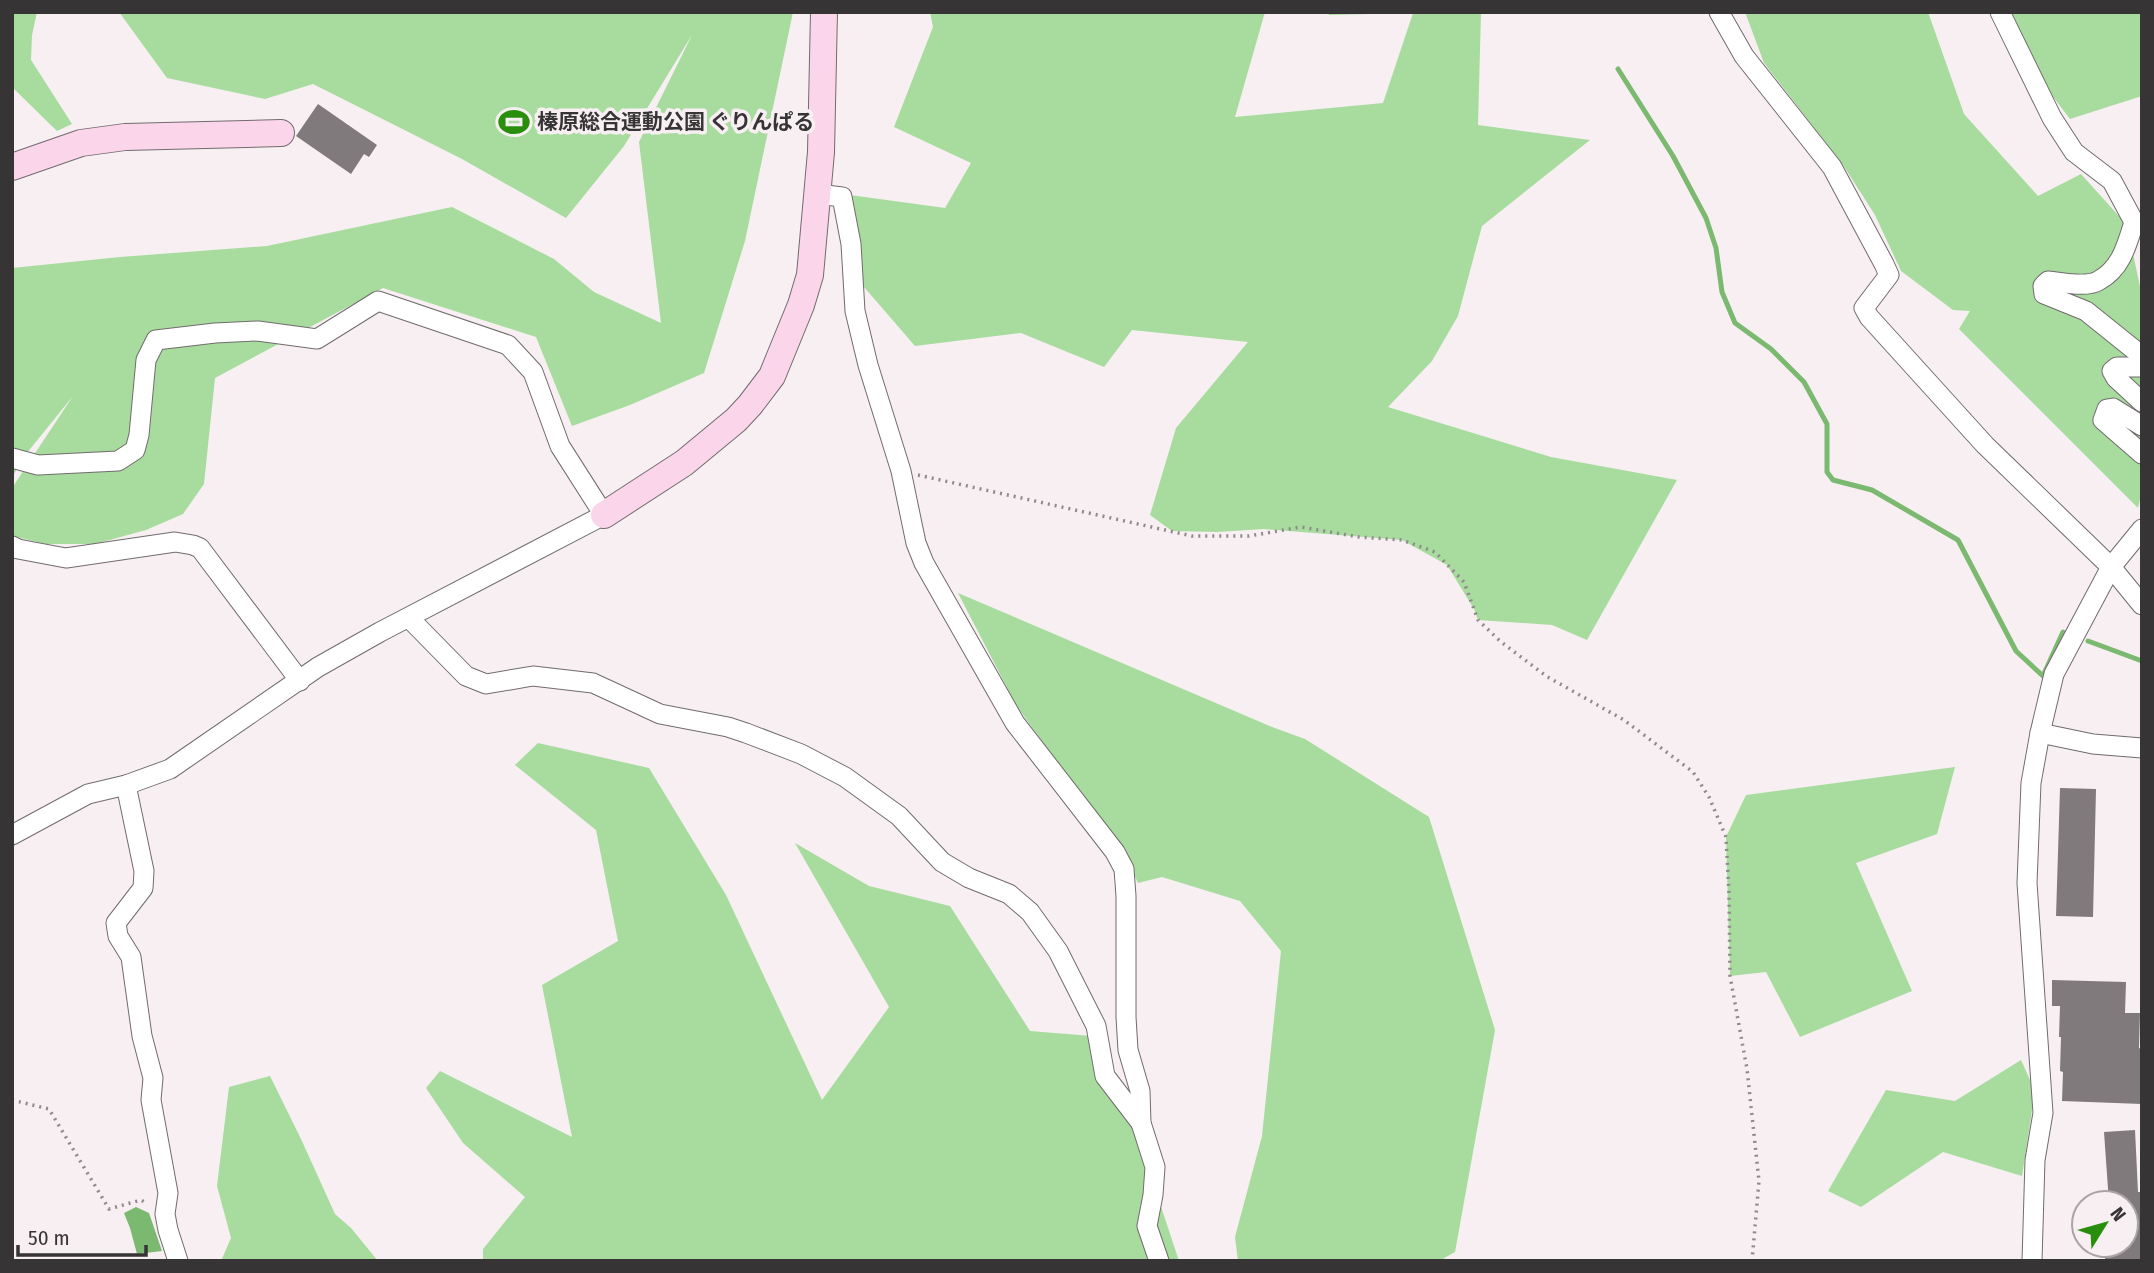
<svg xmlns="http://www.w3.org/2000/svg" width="2154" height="1273" font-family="'Fira Sans Condensed','Noto Sans JP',sans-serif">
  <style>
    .green { fill: #a7dc9e }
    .water { fill: #7bb970 }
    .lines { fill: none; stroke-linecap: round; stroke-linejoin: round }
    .stream { stroke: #7bb970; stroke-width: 5 }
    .building { fill: #817a7d }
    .street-casing { stroke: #726b6e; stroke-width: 21 }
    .secondary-casing { stroke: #726b6e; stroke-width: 28 }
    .path { stroke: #8f898c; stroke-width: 3.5; stroke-dasharray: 2 5; stroke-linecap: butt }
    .street { stroke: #fff; stroke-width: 19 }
    .secondary { stroke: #fbd6ea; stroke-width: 26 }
    .labels { text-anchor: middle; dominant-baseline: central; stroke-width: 7; stroke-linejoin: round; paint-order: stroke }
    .poi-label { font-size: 21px; font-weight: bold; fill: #373436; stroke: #f7eff2; text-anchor: start }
  </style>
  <rect width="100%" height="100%" fill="#f7eff2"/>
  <g class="green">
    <polygon points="12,12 37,12 32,35 31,60 72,124 57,131 12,87"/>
    <polygon points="119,12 793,12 745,241 704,373 630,405 572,426 536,337 383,288 215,378 204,484 183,514 146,530 95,544 46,544 12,536 12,488 73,396 22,459 12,478 12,268 120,257 267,246 452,207 554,259 594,292 661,323 639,142 692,35 624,146 566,218 462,159 313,84 265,99 167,78"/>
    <polygon points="930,12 1265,12 1235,117 1383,103 1413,13 1329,15 1328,12 1481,12 1478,125 1590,140 1482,226 1458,316 1432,361 1388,407 1551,457 1677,480 1587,640 1552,625 1478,620 1474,609 1447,565 1402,540 1264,529 1217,532 1172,531 1150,515 1176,428 1248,342 1132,330 1104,367 1021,333 915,346 864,287 850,195 945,208 971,163 894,127 933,27"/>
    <polygon points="1745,12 1928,12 1964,114 2038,196 2081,174 2127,225 2142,296 2142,492 2138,508 1959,329 1970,311 1953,310 1901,271 1875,215 1843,165 1764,63"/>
    <polygon points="2006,12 2142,12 2142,96 2070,119 2041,81"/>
    <polygon points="958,593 1272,727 1305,739 1429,817 1495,1030 1455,1252 1439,1261 1238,1261 1235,1237 1262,1136 1281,951 1240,901 1162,877 1138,883 1124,854 1016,705"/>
    <polygon points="538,743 649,768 726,895 822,1100 889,1007 795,843 869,886 950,906 1030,1031 1092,1036 1135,1128 1179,1261 483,1261 483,1249 525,1197 463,1143 426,1088 440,1071 572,1137 542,985 618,941 596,830 515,765"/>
    <polygon points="1955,767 1937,834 1856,863 1912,991 1800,1037 1766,972 1730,976 1726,837 1746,795"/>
    <polygon points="2021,1060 2035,1091 2022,1176 1943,1152 1861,1207 1828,1191 1886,1090 1955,1101"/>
    <polygon points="270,1076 301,1139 335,1214 351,1228 378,1261 221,1261 231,1238 217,1186 229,1087"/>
  </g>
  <polygon class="water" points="136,1207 149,1213 162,1251 137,1254 130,1228 124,1213"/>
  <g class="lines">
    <g class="stream">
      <polyline points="1618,69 1673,156 1706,218 1716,248 1722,292 1735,323 1771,349 1804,382 1827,424 1827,472 1833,480 1872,490 1958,540 2016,651 2043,676 2063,632"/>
      <polyline points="2088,641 2142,661"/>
    </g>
  </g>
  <g class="building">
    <polygon points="318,104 377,145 369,157 364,154 351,174 296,136"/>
    <polygon points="2060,788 2096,789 2093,917 2056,916"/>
    <polygon points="2052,980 2126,982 2125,1013 2140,1013 2139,1048 2141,1049 2142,1104 2062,1101 2063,1072 2060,1071 2061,1037 2059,1037 2060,1006 2052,1006"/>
    <polygon points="2135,1130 2138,1192 2142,1192 2142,1261 2105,1261 2105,1245 2126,1245 2126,1203 2109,1203 2104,1132"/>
  </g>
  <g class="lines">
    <g class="street-casing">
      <g id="street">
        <polyline points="1719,12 1744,56 1832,167 1884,264 1889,275 1864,308 1869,317 1985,445 2111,567 2142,605"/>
        <path d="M2000,12L2052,118L2074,152L2112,181L2134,222C2127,245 2121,269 2098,281C2085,288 2062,282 2048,281L2043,286L2044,294L2086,311L2142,356"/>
        <polyline points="818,194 842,197 851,244 855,311 868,365 901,471 916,543 924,563 1015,723 1115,852 1124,869 1126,896 1126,1017 1128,1050 1140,1091 1141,1123 1155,1167 1153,1195 1147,1226 1159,1261"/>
        <polyline points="2142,367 2117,367 2112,371 2116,378 2142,402"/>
        <polyline points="2142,426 2113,408 2107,409 2103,420 2142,454"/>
        <polyline points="12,458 38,465 118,461 135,450 139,435 146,360 156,340 215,333 258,331 317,339 378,301 508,345 533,372 560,446 604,515 380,632 318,667 170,769 126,785 88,794 12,835"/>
        <polyline points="12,546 18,549 66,558 175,542 193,545 200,548 300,681"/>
        <polyline points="409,618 466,676 486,684 533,676 593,683 660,714 728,727 746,733 801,754 845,777 899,816 942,862 969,878 1009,894 1030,912 1058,951 1096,1026 1105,1076 1141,1123"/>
        <polyline points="2040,733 2093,744 2142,748"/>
        <polyline points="126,785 144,871 143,888 116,923 118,936 131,957 142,1036 153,1078 151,1100 168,1193 165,1214 168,1230 178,1261"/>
        <polyline points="2032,1261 2035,1160 2043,1113 2027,883 2031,783 2040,733 2054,674 2111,567 2142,529"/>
      </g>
    </g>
    <g class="secondary-casing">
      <g id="secondary">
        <polyline points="12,167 81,143 125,137 281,133"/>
        <polyline points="604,515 684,463 736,420 750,405 772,376 801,305 810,275 821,152 824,12"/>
      </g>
    </g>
    <g class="path">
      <polyline points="918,475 1192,536 1249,536 1301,527 1359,537 1402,540 1435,552 1464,582 1478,620 1500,641 1546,676 1624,720 1693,772 1709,797 1726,837 1729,893 1730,976 1747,1069 1759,1181 1752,1261"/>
      <polyline points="12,1100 49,1109 109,1209 141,1200 148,1204"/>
    </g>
    <use href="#street" class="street"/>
    <use href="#secondary" class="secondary"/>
  </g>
  <defs>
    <g id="stadium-bare" transform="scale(2.415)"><path d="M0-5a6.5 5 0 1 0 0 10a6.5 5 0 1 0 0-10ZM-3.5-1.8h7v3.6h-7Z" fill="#288e0c" stroke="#f7eff2" stroke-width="2.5" paint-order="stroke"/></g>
  </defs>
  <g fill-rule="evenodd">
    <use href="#stadium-bare" x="514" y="122"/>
  </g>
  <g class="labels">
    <g class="poi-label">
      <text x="537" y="122">榛原総合運動公園 ぐりんぱる</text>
    </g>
  </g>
  <rect width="2154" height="1273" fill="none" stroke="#373436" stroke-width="28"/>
  <g transform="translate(2105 1224) rotate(53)"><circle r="33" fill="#f7eff2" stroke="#aaa4a7" stroke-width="2"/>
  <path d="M0-5L12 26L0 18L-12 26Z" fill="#288e0c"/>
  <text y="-10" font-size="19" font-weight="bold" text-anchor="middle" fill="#373436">N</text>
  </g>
  <path d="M18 1245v10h128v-10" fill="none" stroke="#373436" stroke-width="3.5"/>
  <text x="28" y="1245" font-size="21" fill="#373436" stroke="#f7eff2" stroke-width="5" paint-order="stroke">50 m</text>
</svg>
